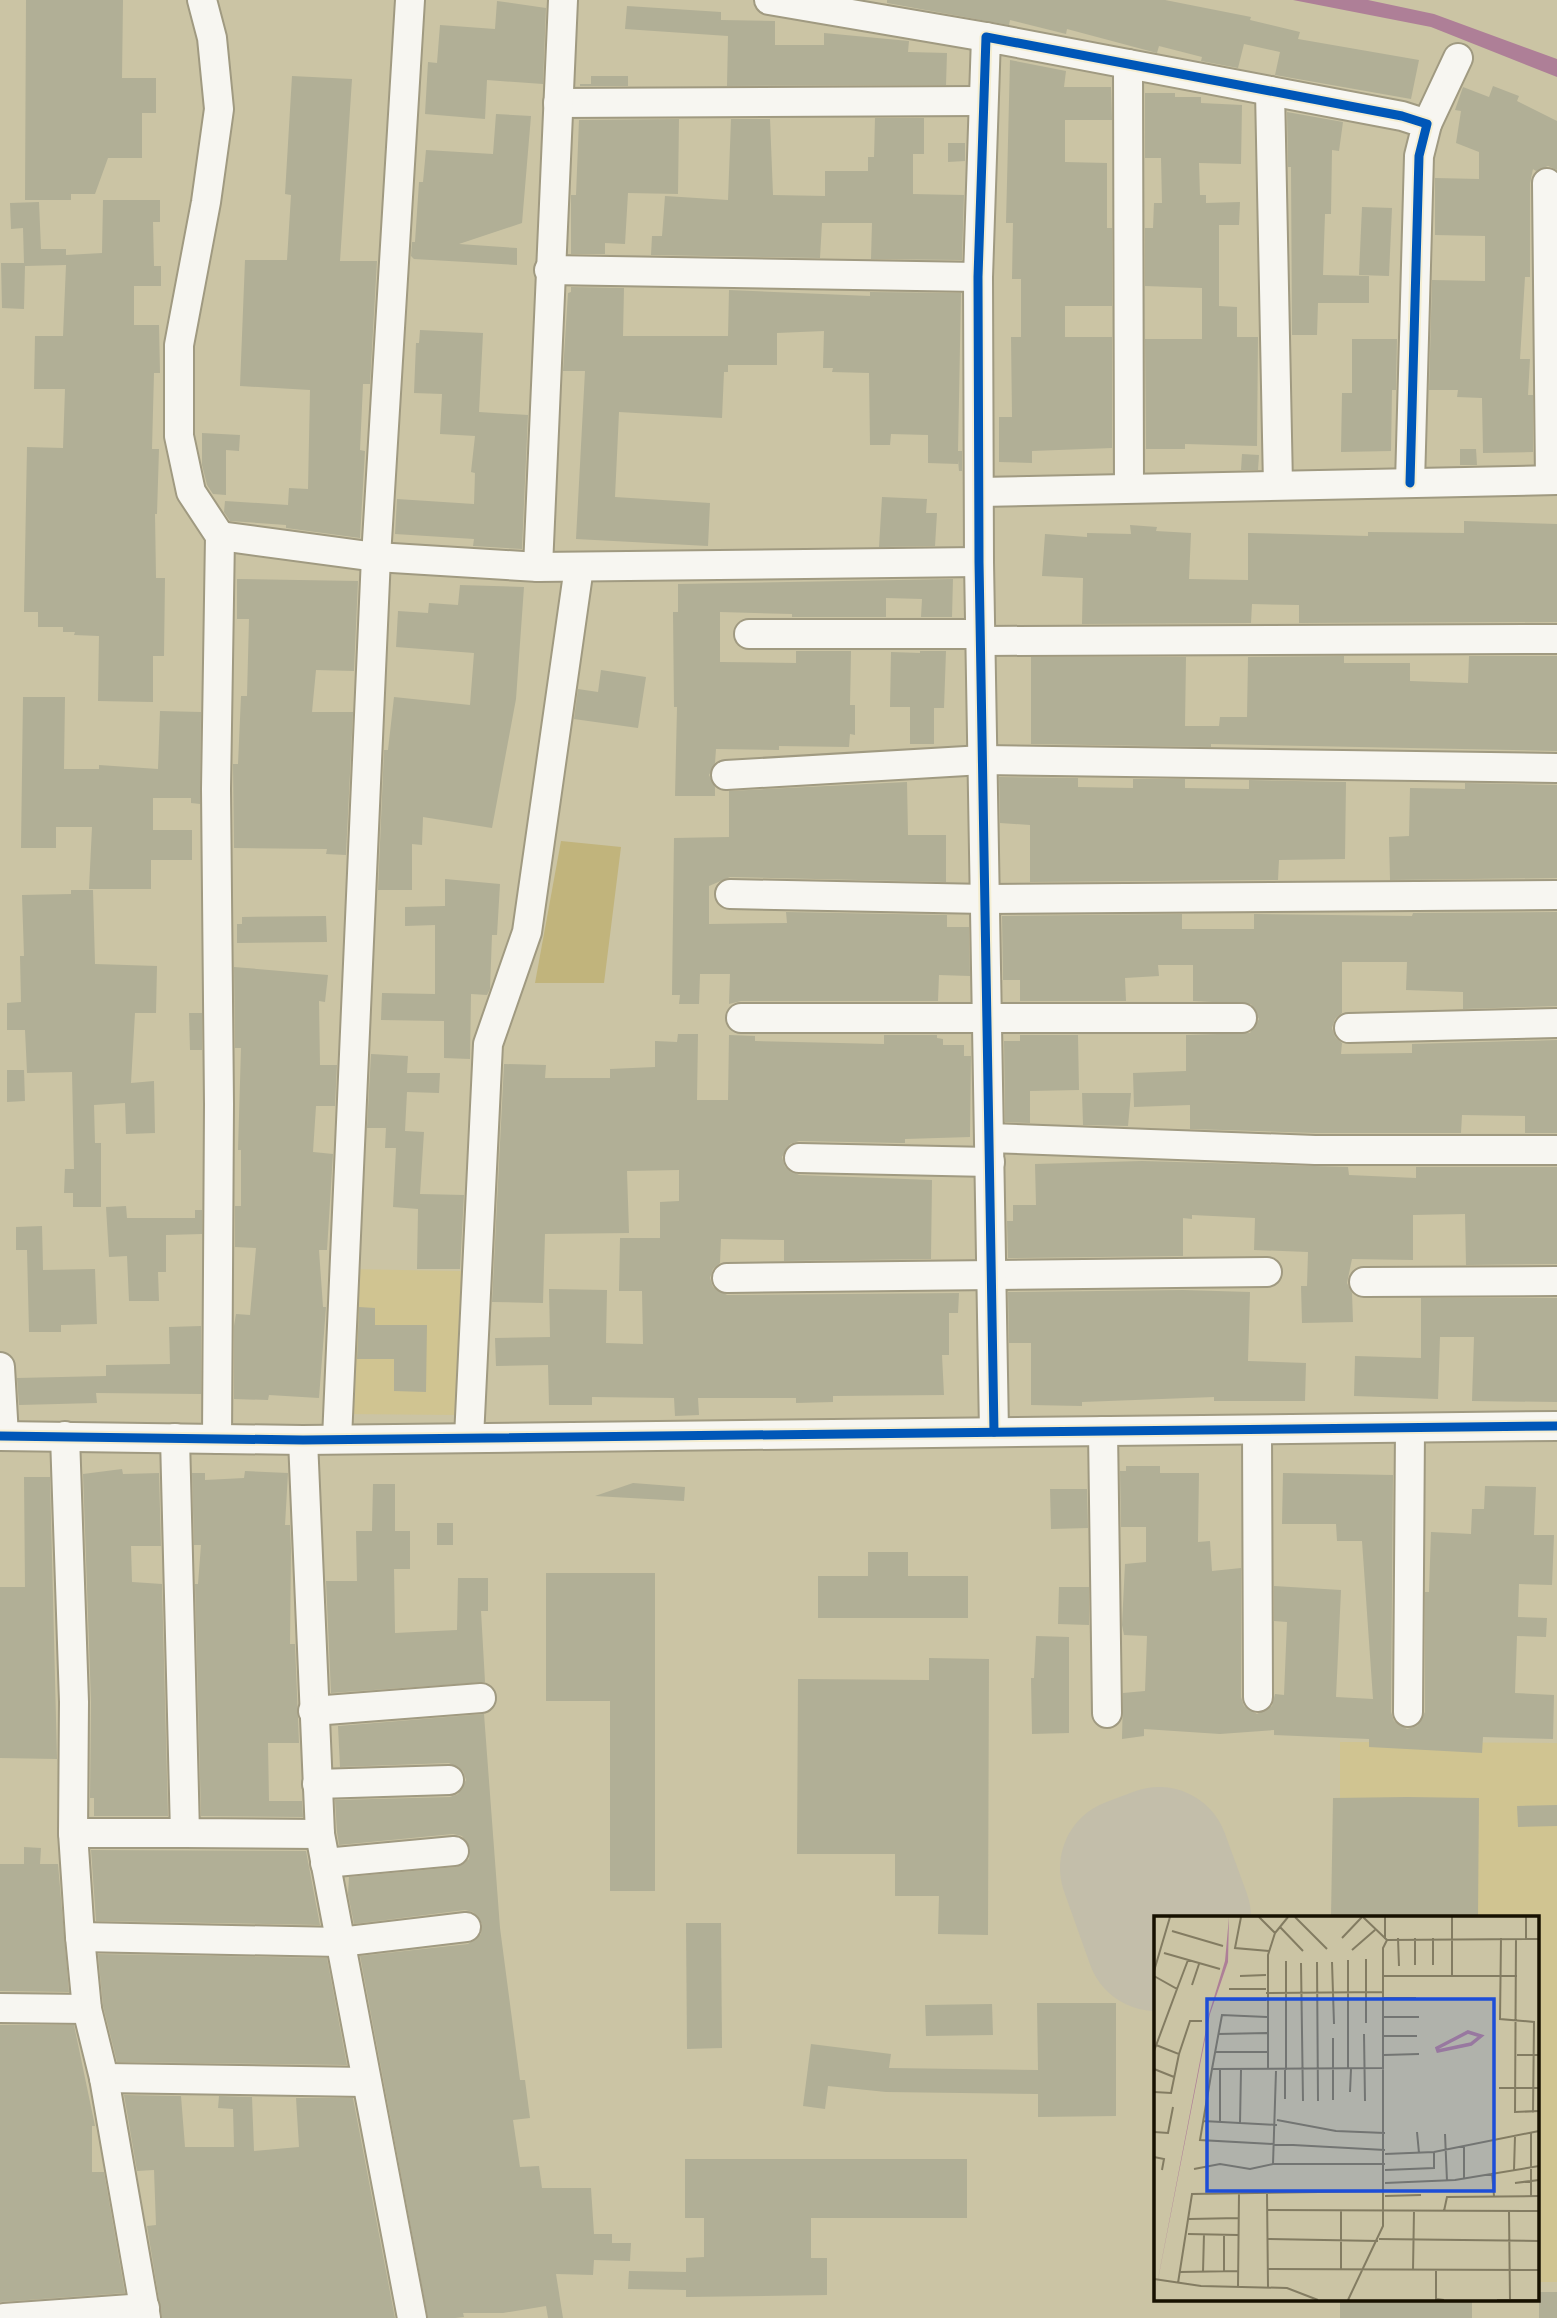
<svg xmlns="http://www.w3.org/2000/svg" width="1557" height="2318" font-family="Rubik,sans-serif">
  <style>
    .built { fill: #d0c491 }
    .green { fill: #c1b47c }
    .water { fill: #ae7f97 }
    .lines { fill: none; stroke-linecap: round; stroke-linejoin: round }
    .runway { stroke: #c3beaa; stroke-width: 140 }
    .building { fill: #b1af96 }
    .minor-casing { stroke: #a09a81; stroke-width: 32 }
    .minor { stroke: #f7f6f1; stroke-width: 28 }
    .cycleway-casing { stroke: #f5eed1; stroke-width: 13 }
    .cycleway { stroke: #0057b8; stroke-width: 9 }
    .inset-river { fill: none; stroke: #ae7f97; stroke-width: 3.5 }
    .inset-road { fill: none; stroke: #837c62; stroke-width: 2 }
    .view { fill: #1d4ed8; fill-opacity: 0.15; stroke: #1d4ed8; stroke-width: 3.5 }
    .inset-edge { fill: none; stroke: #171100; stroke-width: 3.5 }
  </style>
  <rect width="100%" height="100%" fill="#cbc4a4"/>
  <g class="built">
    <polygon points="342,1269 462,1271 460,1415 341,1414"/>
    <polygon points="1340,1742 1557,1743 1557,2282 1538,2282 1538,1917 1340,1917"/>
  </g>
  <polygon class="green" points="561,841 621,847 604,983 535,983"/>
  <polygon class="water" points="1293,0 1368,0 1434,14 1557,59 1557,77 1431,27"/>
  <g class="lines">
    <polyline class="runway" points="1156,1941 1130,1868 1159,1857 1181,1917"/>
  </g>
  <g class="building">
    <polygon points="26,0 123,0 122,78 156,78 156,113 142,113 142,158 108,158 95,194 71,194 71,200 25,200"/>
    <polygon points="887,0 1165,0 1251,17 1250,20 1300,32 1298,39 1419,60 1411,99 1275,75 1280,52 1244,44 1238,68 1201,61 1202,57 1159,46 1157,53 1067,29 1066,34 1010,20 1009,25 887,3"/>
    <polygon points="497,1 546,8 543,84 487,80 485,119 425,114 428,62 437,63 440,25 495,29"/>
    <polygon points="627,6 721,12 721,20 775,21 775,45 824,45 824,33 909,41 908,52 947,53 946,85 727,86 728,36 625,29"/>
    <polygon points="1010,60 1066,71 1064,87 1111,87 1112,120 1065,120 1065,162 1107,163 1107,228 1112,228 1112,306 1065,306 1065,337 1112,337 1112,448 1032,451 1032,463 999,462 999,417 1012,417 1011,337 1021,337 1021,279 1012,279 1013,223 1006,223"/>
    <polygon points="292,76 352,79 340,261 377,261 370,384 363,384 360,450 365,451 360,538 286,528 286,525 230,521 224,512 225,501 288,505 289,488 308,489 310,390 240,386 245,260 287,260 291,195 285,194"/>
    <polygon points="591,76 628,76 628,86 580,86 580,84 591,84"/>
    <polygon points="1493,86 1519,96 1517,101 1557,121 1557,170 1548,166 1536,171 1533,169 1530,183 1530,277 1525,277 1520,359 1530,359 1528,395 1533,395 1533,452 1483,453 1482,398 1457,397 1458,390 1429,390 1432,280 1485,281 1485,236 1435,235 1435,178 1479,179 1479,152 1456,143 1461,111 1455,110 1463,87 1489,97"/>
    <polygon points="1145,93 1175,93 1175,97 1201,97 1201,103 1242,105 1241,164 1199,163 1200,195 1206,195 1206,203 1240,202 1239,225 1219,225 1219,306 1237,307 1237,337 1258,337 1257,446 1185,444 1185,449 1146,449 1145,339 1202,339 1202,288 1145,286 1145,228 1153,228 1154,203 1162,203 1161,158 1145,158"/>
    <polygon points="1287,112 1343,122 1339,151 1332,150 1331,214 1325,214 1323,275 1369,276 1369,303 1318,303 1317,335 1292,335 1291,167 1288,167"/>
    <polygon points="496,114 531,116 522,223 459,244 517,248 517,265 414,259 411,256 412,242 415,242 419,182 423,182 426,150 493,154"/>
    <polygon points="875,118 924,118 924,154 913,154 913,194 964,195 962,260 871,259 872,223 822,223 820,258 651,255 652,236 662,236 665,196 728,200 731,119 770,119 773,195 825,196 825,171 868,171 868,157 874,157"/>
    <polygon points="679,119 678,194 628,193 625,244 605,243 605,254 571,254 571,195 576,195 579,120"/>
    <polygon points="948,143 965,143 965,161 948,162"/>
    <polygon points="103,200 160,200 160,222 153,222 154,266 161,266 161,286 134,286 134,325 159,325 160,373 154,373 152,449 159,449 157,514 155,514 156,578 165,578 164,656 153,656 153,702 98,701 99,636 74,635 75,632 63,632 63,627 38,627 38,612 24,612 27,447 63,448 65,389 34,389 35,336 63,336 66,265 25,266 24,309 2,308 1,263 24,263 23,228 11,229 10,203 39,202 41,249 66,249 66,255 102,253"/>
    <polygon points="1362,207 1392,208 1389,276 1359,275"/>
    <polygon points="571,287 624,288 623,336 728,336 729,290 870,296 870,292 961,293 958,451 962,451 962,471 959,471 958,460 958,464 928,463 928,435 891,434 890,445 870,445 869,373 832,372 833,368 823,368 824,331 777,333 777,365 728,365 728,372 724,372 722,418 619,412 615,497 710,503 708,546 576,539 585,371 563,371 568,293 571,292"/>
    <polygon points="420,330 483,333 479,412 528,415 522,549 473,546 474,539 395,534 397,499 474,504 475,473 471,472 475,436 440,434 442,394 414,393 416,343 419,343"/>
    <polygon points="1352,339 1397,339 1396,390 1392,390 1391,451 1341,452 1342,393 1352,393"/>
    <polygon points="202,433 240,435 239,451 226,450 226,495 213,494 207,485 202,465"/>
    <polygon points="1460,449 1476,449 1477,465 1460,465"/>
    <polygon points="1242,454 1259,455 1258,470 1241,470"/>
    <polygon points="882,497 927,499 926,513 937,513 935,546 879,547"/>
    <polygon points="1464,521 1557,524 1557,622 1299,623 1299,605 1252,604 1251,623 1082,624 1083,578 1042,576 1045,534 1087,537 1087,533 1131,534 1130,525 1157,527 1156,531 1191,533 1189,579 1248,580 1248,533 1368,536 1368,532 1464,533"/>
    <polygon points="237,579 358,581 354,671 316,670 312,712 353,712 346,855 326,854 327,849 234,848 233,764 238,764 241,696 247,696 249,619 237,619"/>
    <polygon points="953,579 952,617 921,617 922,599 886,598 886,617 792,617 792,614 720,612 720,662 796,663 796,651 851,651 850,705 855,705 855,735 850,734 849,747 779,746 779,750 716,749 715,763 709,775 715,787 715,796 675,796 677,707 674,707 673,612 678,612 678,584"/>
    <polygon points="460,585 524,587 516,699 492,828 423,817 422,845 412,844 412,890 378,890 384,750 388,750 394,697 470,705 474,653 396,647 398,611 428,613 429,603 458,605"/>
    <polygon points="920,651 946,651 944,708 934,708 934,744 910,744 910,707 890,707 891,652 920,653"/>
    <polygon points="1344,656 1344,663 1410,663 1410,681 1468,683 1469,656 1557,656 1557,751 1211,744 1211,747 1031,744 1031,657 1186,657 1185,726 1219,726 1220,717 1247,717 1248,657"/>
    <polygon points="601,670 646,677 638,728 574,719 578,689 598,692"/>
    <polygon points="23,697 65,697 64,769 99,769 99,765 158,769 160,711 201,712 200,804 191,803 191,798 153,798 153,830 192,830 192,860 151,860 151,889 89,889 92,827 56,827 56,848 21,848"/>
    <polygon points="999,777 1078,778 1078,787 1133,788 1133,779 1185,779 1185,788 1249,789 1249,780 1346,782 1345,859 1279,860 1278,880 1030,882 1030,825 1000,823"/>
    <polygon points="907,782 908,835 946,835 946,882 730,877 709,886 709,924 787,923 786,912 947,915 947,927 969,927 970,976 939,975 938,1001 741,1001 729,1004 730,974 700,974 699,1004 679,1004 680,995 672,995 674,838 729,837 729,791"/>
    <polygon points="1465,783 1557,785 1557,878 1390,880 1389,837 1409,836 1410,788 1465,789"/>
    <polygon points="445,879 500,884 497,935 492,935 490,989 487,995 471,994 470,1059 444,1058 444,1021 381,1020 382,993 435,994 435,925 405,926 405,907 445,906"/>
    <polygon points="71,890 93,890 95,964 157,966 156,1013 135,1013 131,1083 154,1081 155,1133 126,1134 125,1103 94,1105 95,1143 101,1143 101,1207 73,1207 73,1193 64,1193 65,1169 74,1169 72,1072 27,1073 25,1030 7,1030 7,1003 21,1002 20,956 24,956 22,895 71,894"/>
    <polygon points="1557,912 1557,1006 1463,1009 1463,992 1406,990 1407,962 1342,962 1342,1013 1335,1019 1332,1028 1335,1037 1342,1043 1341,1054 1412,1053 1412,1044 1557,1040 1557,1133 1525,1133 1525,1116 1462,1115 1461,1133 1315,1133 1190,1129 1190,1105 1134,1107 1133,1073 1186,1071 1186,1035 1250,1033 1259,1019 1251,1004 1193,1001 1193,965 1158,965 1159,976 1125,978 1126,1001 1020,1001 1020,980 1003,980 1002,916 1182,914 1182,929 1254,929 1254,914 1412,916 1413,913"/>
    <polygon points="326,916 327,942 237,943 237,924 242,924 242,917"/>
    <polygon points="234,967 328,975 325,1002 319,1001 320,1065 337,1065 335,1106 316,1106 313,1152 333,1154 327,1250 319,1250 323,1307 326,1307 319,1398 269,1395 268,1400 234,1399 234,1326 236,1314 250,1315 256,1248 235,1247 235,1206 241,1206 241,1150 238,1150 241,1048 235,1048"/>
    <polygon points="189,1013 202,1013 202,1050 190,1050"/>
    <polygon points="678,1034 698,1034 697,1100 728,1100 729,1035 755,1036 755,1041 884,1044 884,1035 937,1035 937,1038 943,1039 943,1045 964,1045 964,1056 971,1056 970,1137 905,1139 905,1143 900,1143 799,1141 790,1144 782,1157 785,1167 799,1175 932,1180 931,1259 784,1261 784,1240 721,1239 720,1263 713,1269 710,1278 713,1287 727,1295 959,1293 958,1313 949,1313 949,1355 942,1355 944,1395 833,1396 833,1402 796,1403 796,1398 698,1398 699,1415 675,1416 674,1398 592,1397 592,1405 549,1405 548,1365 496,1366 495,1338 550,1337 549,1289 607,1290 606,1343 643,1344 642,1291 619,1291 620,1238 660,1238 660,1202 679,1201 679,1170 627,1171 629,1233 545,1234 543,1303 492,1302 504,1064 546,1065 545,1078 610,1078 610,1069 655,1067 655,1041 677,1042"/>
    <polygon points="1020,1035 1078,1035 1079,1090 1030,1091 1030,1123 1005,1122 1004,1041 1020,1041"/>
    <polygon points="371,1054 408,1056 407,1073 440,1073 439,1093 407,1092 405,1131 424,1132 420,1194 464,1195 460,1269 417,1269 418,1209 393,1207 396,1148 385,1148 386,1128 367,1128"/>
    <polygon points="7,1070 24,1070 25,1101 7,1102"/>
    <polygon points="1082,1093 1131,1093 1128,1126 1083,1125"/>
    <polygon points="1142,1161 1348,1167 1349,1175 1416,1178 1416,1167 1557,1167 1557,1264 1466,1265 1465,1214 1413,1215 1413,1260 1352,1259 1347,1283 1352,1293 1353,1322 1302,1323 1301,1286 1307,1286 1308,1252 1254,1250 1255,1218 1192,1215 1192,1219 1183,1218 1183,1256 1008,1258 1007,1221 1013,1221 1013,1205 1036,1205 1035,1164"/>
    <polygon points="126,1206 127,1218 195,1218 195,1210 202,1210 202,1234 166,1235 166,1272 158,1272 159,1301 129,1301 127,1256 109,1257 106,1207"/>
    <polygon points="42,1226 43,1270 95,1269 97,1324 61,1325 61,1332 29,1332 27,1250 16,1250 16,1227"/>
    <polygon points="1183,1290 1250,1292 1248,1361 1306,1363 1305,1401 1214,1401 1214,1397 1082,1402 1082,1406 1031,1405 1031,1343 1009,1343 1008,1292"/>
    <polygon points="1421,1298 1557,1298 1557,1402 1472,1401 1474,1337 1440,1337 1438,1399 1354,1396 1355,1356 1421,1358"/>
    <polygon points="359,1307 375,1308 375,1325 427,1325 426,1392 394,1391 394,1359 357,1359"/>
    <polygon points="201,1326 201,1394 96,1393 97,1403 19,1405 17,1378 106,1376 106,1365 170,1364 169,1327"/>
    <polygon points="1126,1466 1160,1466 1160,1473 1199,1473 1198,1542 1210,1541 1212,1571 1241,1568 1241,1697 1244,1706 1257,1714 1272,1706 1275,1694 1284,1695 1287,1622 1274,1621 1274,1586 1341,1590 1336,1697 1373,1699 1362,1541 1337,1541 1336,1524 1282,1524 1283,1473 1393,1475 1391,1712 1394,1721 1407,1729 1417,1726 1425,1712 1425,1592 1429,1592 1431,1532 1471,1534 1472,1509 1484,1509 1485,1486 1536,1487 1534,1535 1554,1535 1552,1585 1519,1584 1518,1617 1547,1618 1546,1637 1517,1636 1515,1693 1554,1695 1553,1739 1483,1737 1482,1753 1369,1747 1369,1739 1274,1735 1274,1730 1220,1734 1144,1729 1144,1736 1122,1739 1123,1693 1145,1691 1147,1636 1124,1635 1122,1625 1125,1564 1146,1562 1146,1527 1121,1527 1120,1471 1126,1471"/>
    <polygon points="122,1469 123,1474 159,1473 161,1546 131,1546 132,1582 162,1584 168,1816 94,1816 94,1798 90,1798 91,1702 83,1474"/>
    <polygon points="245,1471 288,1473 285,1525 290,1525 291,1549 290,1644 295,1644 299,1743 268,1743 269,1801 302,1801 303,1817 201,1816 195,1584 198,1584 201,1545 194,1545 192,1473 205,1473 205,1480 244,1478"/>
    <polygon points="24,1477 50,1477 57,1759 0,1758 0,1587 25,1587"/>
    <polygon points="633,1483 685,1487 684,1501 595,1496"/>
    <polygon points="373,1484 395,1484 395,1531 410,1531 410,1569 394,1569 395,1633 457,1630 458,1578 488,1578 488,1611 481,1611 485,1682 331,1693 326,1581 357,1581 356,1531 372,1531"/>
    <polygon points="1050,1489 1087,1489 1088,1528 1051,1529"/>
    <rect x="437" y="1523" width="16" height="22"/>
    <polygon points="868,1552 908,1552 908,1576 968,1576 968,1618 818,1618 818,1576 868,1576"/>
    <polygon points="546,1573 655,1573 655,1891 610,1891 610,1701 546,1701"/>
    <polygon points="1059,1587 1089,1587 1089,1625 1058,1624"/>
    <polygon points="1036,1636 1069,1637 1069,1733 1032,1734 1031,1678 1034,1678"/>
    <polygon points="929,1658 989,1659 988,1935 938,1934 939,1896 895,1896 895,1854 797,1854 798,1679 929,1680"/>
    <polygon points="484,1714 500,1928 520,2080 525,2080 530,2118 513,2120 520,2167 539,2166 542,2188 591,2188 594,2234 612,2234 612,2243 631,2243 630,2261 594,2260 593,2275 556,2274 563,2318 548,2318 546,2306 503,2313 463,2313 464,2317 455,2318 428,2318 360,1956 468,1944 481,1934 482,1924 473,1912 465,1910 354,1924 348,1894 349,1877 456,1867 469,1859 470,1849 462,1836 453,1834 339,1845 337,1832 335,1800 450,1797 458,1794 466,1780 463,1771 449,1763 340,1767 338,1726"/>
    <polygon points="1407,1797 1479,1798 1478,1917 1331,1917 1333,1798"/>
    <polygon points="1557,1805 1557,1826 1518,1827 1517,1806"/>
    <polygon points="24,1847 41,1848 40,1864 58,1864 69,1992 0,1991 0,1864 24,1864"/>
    <polygon points="91,1850 306,1851 320,1925 96,1921"/>
    <polygon points="686,1923 721,1923 722,2048 687,2049"/>
    <polygon points="98,1954 327,1958 347,2065 117,2062 103,2006"/>
    <polygon points="1037,2003 1116,2003 1116,2116 1038,2117 1038,2094 886,2092 828,2086 825,2109 803,2106 811,2044 891,2054 889,2068 1038,2070"/>
    <polygon points="992,2004 993,2035 926,2036 925,2005"/>
    <polygon points="0,2025 74,2025 95,2126 92,2126 92,2172 104,2172 125,2293 0,2302"/>
    <polygon points="124,2095 181,2096 185,2147 234,2147 233,2109 218,2108 219,2096 252,2097 254,2151 299,2147 296,2098 353,2098 395,2318 162,2318 147,2226 156,2225 154,2170 137,2171"/>
    <polygon points="685,2159 967,2159 967,2218 811,2218 811,2258 827,2258 827,2295 686,2297 686,2290 628,2289 629,2271 686,2272 686,2258 704,2257 704,2218 685,2218"/>
    <rect x="1539" y="2292" width="18" height="26"/>
    <rect x="1340" y="2299" width="132" height="19"/>
  </g>
  <g class="lines">
    <g class="minor-casing">
      <g id="minor">
        <polyline points="202,0 212,38 219,109 206,202 179,345 179,436 191,492 220,536 216,789 219,1104 217,1439"/>
        <polyline points="769,0 986,37"/>
        <polyline points="1128,64 1129,488"/>
        <polyline points="1270,91 1278,485"/>
        <polyline points="558,103 982,101"/>
        <polyline points="1427,124 1458,58"/>
        <polyline points="1547,183 1550,480"/>
        <polyline points="549,270 978,277"/>
        <polyline points="980,492 1557,480"/>
        <polyline points="220,536 376,557 538,567 979,562"/>
        <polyline points="538,567 563,0"/>
        <polyline points="749,634 982,634"/>
        <polyline points="982,641 1557,639"/>
        <polyline points="726,775 983,760 1557,768"/>
        <polyline points="730,894 986,899 1557,895"/>
        <polyline points="741,1018 1242,1018"/>
        <polyline points="1349,1028 1557,1023"/>
        <polyline points="989,1138 1315,1150 1557,1150"/>
        <polyline points="799,1158 990,1162"/>
        <polyline points="727,1278 1267,1272"/>
        <polyline points="1364,1282 1557,1281"/>
        <polyline points="0,1367 4,1436"/>
        <polyline points="1257,1430 1258,1697"/>
        <polyline points="1103,1431 1107,1713"/>
        <polyline points="994,1432 979,562 978,277 986,37 1402,116 1427,124 1419,156 1410,483"/>
        <polyline points="0,1436 303,1440 1557,1426"/>
        <polyline points="65,1436 74,1702 73,1833 80,1937 87,2009 104,2078 146,2318"/>
        <polyline points="175,1438 185,1833 320,1834"/>
        <polyline points="469,1438 488,1044 527,932 579,567"/>
        <polyline points="337,1439 376,557 410,0"/>
        <polyline points="303,1440 320,1834 412,2318"/>
        <polyline points="313,1711 481,1698"/>
        <polyline points="1408,1712 1410,1428"/>
        <polyline points="317,1784 449,1780"/>
        <polyline points="73,1833 185,1833"/>
        <polyline points="325,1863 454,1851"/>
        <polyline points="80,1937 340,1942 466,1927"/>
        <polyline points="0,2008 87,2009"/>
        <polyline points="104,2078 365,2082"/>
        <polyline points="4,2318 145,2308"/>
      </g>
    </g>
    <use href="#minor" class="minor"/>
    <g class="cycleway-casing">
      <g id="cycleway">
        <polyline points="994,1432 979,562 978,277 986,37 1402,116 1427,124 1419,156 1410,483"/>
        <polyline points="0,1436 303,1440 1557,1426"/>
      </g>
    </g>
    <use href="#cycleway" class="cycleway"/>
  </g>
  <g transform="translate(1154 1916)">
    <rect width="385" height="385" fill="#cbc4a4"/>
    <path d="M75,1L74,46L56,98L0,384L55,98L71,45Z" fill="#ae7f97"/>
    <path class="inset-river" d="M314,116L327,120L317,128L284,135L283,132Z"/>
    <path class="inset-road" d="M87,1L81,32L115,35M105,1L121,17M141,1L173,33M209,1L233,24M372,1V23M126,11L149,35M18,15L69,30M188,22L208,1M244,22L245,50M261,22V49M347,22L346,103L380,106L379,197M231,23V1M362,23L361,196L385,195M198,34L221,14M10,37L66,53M163,46L164,185M178,46L180,108M147,47L149,185M279,49V22M0,55L16,1M0,60L23,73L0,135M86,60L112,59M229,60H363M298,61V1M38,69L45,48M23,73L34,44M75,73H112M112,77L229,76M229,82H262M76,84H112M113,101L68,99L58,153L230,152M230,101H265M212,107V43M64,118L113,117M210,118L211,185M230,120H263M179,122V184M61,136H113M25,138L36,105H48M230,139L265,138M363,139H385M0,153L20,161M58,153L46,224L231,234M194,153V44M66,154V206M114,154V39L121,17L134,1M131,154V183M132,154V45M345,172H385M0,176L17,177L25,138L2,129M196,176L197,153M123,204L182,215L231,217M49,205L123,209M86,207L87,154M0,216L14,217L19,191M263,216L265,237M377,217V280M291,218L293,265M231,238L280,236L385,215M0,241L10,243L8,254M119,248L122,155M40,253L66,248L96,253L119,248H231M231,254L280,252V236M360,254L361,220M338,257L340,280M310,262V230M231,267L301,264L385,250M361,267L385,264M113,277L114,371M231,280L267,279M114,294L385,295M290,295L293,281L385,280M355,295L356,384M35,303L85,302M34,318L84,319M70,319V355M113,323L224,325M225,323L385,325M113,353L385,354M187,353V295M259,354L260,295M282,354V383L290,384M26,356L84,355M49,356L50,318M0,363L47,370L133,372L164,384M24,367L38,278L231,275M84,371L85,277M194,384L229,310V32L233,24L385,23M343,384H385"/>
    <path class="view" d="M53,83H340V275H53Z"/>
    <rect width="385" height="385" class="inset-edge"/>
  </g>
</svg>
